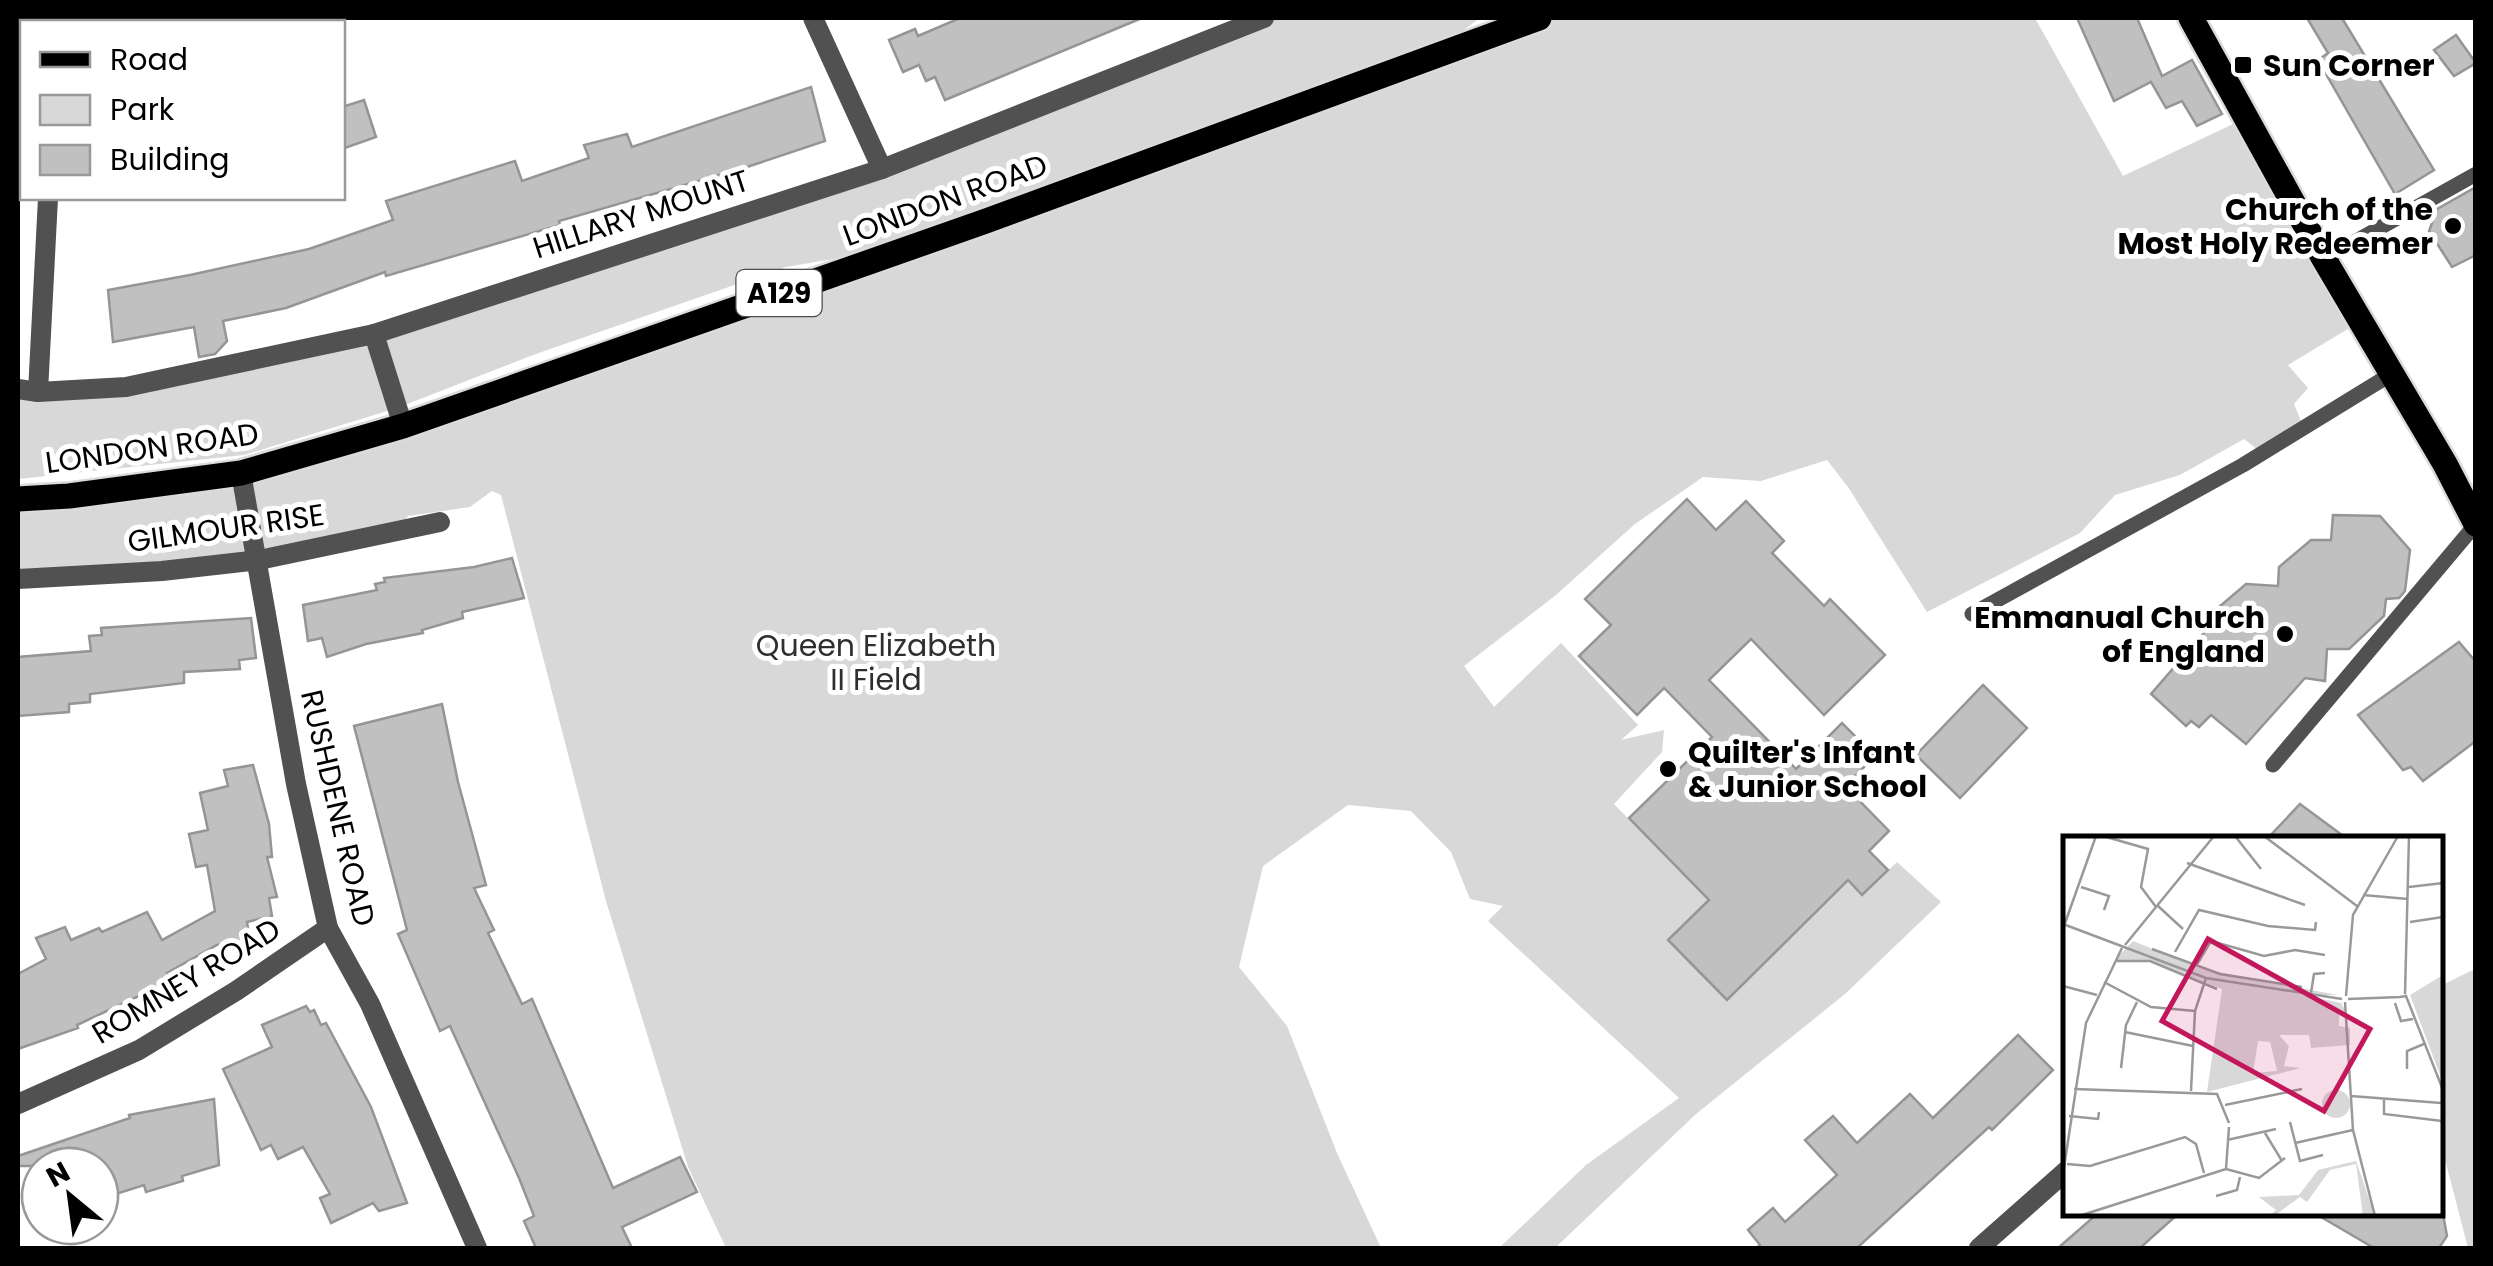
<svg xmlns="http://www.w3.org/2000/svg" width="2493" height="1266" font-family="Poppins,sans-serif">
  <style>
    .green { fill: #d8d8d8 }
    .building { fill: #c0c0c0; stroke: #959595; stroke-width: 2.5 }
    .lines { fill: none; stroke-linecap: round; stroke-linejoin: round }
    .primary-casing { stroke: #dbdbdb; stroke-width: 30 }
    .service { stroke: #515151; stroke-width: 15 }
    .minor { stroke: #515151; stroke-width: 20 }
    .primary { stroke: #000; stroke-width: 25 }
    .poi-dot { fill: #000; stroke: #fff; stroke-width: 4 }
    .labels { text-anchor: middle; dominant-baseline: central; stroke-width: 10; stroke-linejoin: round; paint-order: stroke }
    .shield { fill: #fff; stroke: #4c4c4c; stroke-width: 2.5 }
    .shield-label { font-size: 28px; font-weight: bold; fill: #000 }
    .poi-label { font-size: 30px; font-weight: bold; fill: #000; stroke: #fff; text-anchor: start }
    .street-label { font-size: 30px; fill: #000; stroke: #fff }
    .park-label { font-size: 30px; fill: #2f2f2f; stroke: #fff }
    .inset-road { fill: none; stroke: #999; stroke-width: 2.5 }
    .view { fill: #c2185b; fill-opacity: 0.15; stroke: #c2185b; stroke-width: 5 }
    .inset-edge { fill: none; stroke: #000; stroke-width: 5 }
  </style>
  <rect width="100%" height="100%" fill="#fff"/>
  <g class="green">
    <polygon points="1266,18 1480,18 1431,54 1544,18 2035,18 2123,176 2248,117 2361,321 2288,365 2308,388 2294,404 2304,428 2262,453 2244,439 2180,475 2115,495 2080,533 1927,612 1848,487 1827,460 1761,481 1703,477 1635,524 1556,595 1464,666 1494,707 1561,643 1638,725 1621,740 1664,730 1662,752 1614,804 1709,900 1669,940 1728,999 1848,880 1863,894 1897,862 1941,902 1845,994 1696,1114 1555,1248 1499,1248 1586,1165 1679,1098 1488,921 1503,906 1470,899 1451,852 1411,811 1348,805 1263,866 1239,967 1287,1026 1337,1153 1381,1248 726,1248 688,1167 606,901 501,495 492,491 470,507 408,516 397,531 259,560 18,579 18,499 241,473 910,246 786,267 533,355 397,408 244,455 18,479 18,389 126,387 374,333 882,169"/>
    <polygon points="2475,969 2476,1248 2468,1248 2441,1144 2440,986"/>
  </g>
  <g class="building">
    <polygon points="960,18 1142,18 945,100 935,77 926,81 919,65 903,72 889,40 915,29 918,36"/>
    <polygon points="2077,18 2137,18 2162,76 2192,60 2222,114 2197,126 2182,101 2166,108 2151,82 2114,101"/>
    <polygon points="2307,18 2342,18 2434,170 2395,194 2318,60 2328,53"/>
    <polygon points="2456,35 2476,63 2454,76 2434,50"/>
    <polygon points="811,87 825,141 744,168 559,221 560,225 386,276 385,272 286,308 223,321 227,341 215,354 199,357 194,327 113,342 108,290 190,275 309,249 393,220 386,201 515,161 522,181 589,158 584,145 627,134 632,147"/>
    <polygon points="364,100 376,137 342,149 342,107"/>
    <polygon points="2476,187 2476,255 2452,267 2429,231 2437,209"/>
    <polygon points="1687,499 1716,530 1746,501 1784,541 1772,553 1824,606 1830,599 1885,655 1824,715 1751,639 1709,680 1796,769 1842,723 1875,756 1845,786 1889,831 1869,851 1888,870 1862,895 1848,880 1727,1000 1668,940 1709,900 1629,818 1712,737 1664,688 1637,715 1579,656 1611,625 1585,599"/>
    <polygon points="2333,515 2380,516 2410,550 2405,591 2399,598 2386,599 2384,616 2349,649 2327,649 2325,681 2305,678 2246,744 2211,715 2199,727 2191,721 2186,726 2151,694 2222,612 2219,607 2246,584 2278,586 2279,567 2311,540 2331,540"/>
    <polygon points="512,558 524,598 462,612 463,618 422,630 423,633 366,644 327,657 322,638 308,641 303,605 377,590 375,584 385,582 384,578 474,567"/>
    <polygon points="251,618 256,658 239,660 240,669 184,672 184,683 90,694 90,702 69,704 69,712 18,716 18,657 91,651 89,636 102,635 101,628"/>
    <polygon points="2459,642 2476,662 2476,741 2423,781 2411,767 2403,770 2358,715"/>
    <polygon points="1983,685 2027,728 1960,798 1916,755"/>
    <polygon points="442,704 458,782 486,885 474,888 494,930 488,933 522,1004 532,999 613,1188 680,1157 697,1192 622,1227 632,1248 536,1248 524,1221 534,1216 519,1178 450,1026 440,1031 398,934 407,930 354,726"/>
    <polygon points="253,765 269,824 272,857 267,857 277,897 269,898 272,916 247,922 250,939 217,945 167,973 171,981 77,1025 78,1028 18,1049 18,974 46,959 36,938 65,927 71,940 99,928 102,932 147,912 162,940 215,911 207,865 196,867 189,834 208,830 200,793 228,786 224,770"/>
    <polygon points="2300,804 2346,838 2268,838"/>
    <polygon points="306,1006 310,1012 314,1010 321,1025 326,1023 371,1107 407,1203 379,1211 373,1203 331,1223 320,1198 330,1194 303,1147 278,1159 271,1145 261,1150 223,1069 272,1047 262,1025"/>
    <polygon points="2018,1035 2053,1070 1992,1130 1989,1127 1857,1248 1757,1248 1760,1245 1748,1230 1773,1208 1785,1222 1837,1175 1805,1140 1833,1116 1857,1143 1910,1094 1933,1118"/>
    <polygon points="214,1099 219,1165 182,1176 183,1181 146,1192 144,1185 100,1199 100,1166 18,1166 18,1156 130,1118 129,1115"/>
    <polygon points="2097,1214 2178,1214 2140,1248 2058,1248"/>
    <polygon points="2316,1214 2443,1214 2447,1236 2439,1248 2374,1248"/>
  </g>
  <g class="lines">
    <g class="primary-casing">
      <g id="primary">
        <polyline points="2191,18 2324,259 2445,464 2476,524"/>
        <polyline points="18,499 69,496 241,473 403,426 986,221 1539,18"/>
      </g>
    </g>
    <g class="service">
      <polyline points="2324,259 2476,174"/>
      <polyline points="1972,614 2243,465 2393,373"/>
      <polyline points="2273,765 2476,524"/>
    </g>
    <g class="minor">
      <polyline points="813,18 882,169"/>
      <polyline points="31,22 33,18"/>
      <polyline points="374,334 403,426"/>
      <polyline points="18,389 38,392 126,387 374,334 882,169 1264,18"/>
      <polyline points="38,392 48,198"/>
      <polyline points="241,473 296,784 328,928 370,1004 477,1248"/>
      <polyline points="18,579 162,571 259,560 440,522"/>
      <polyline points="18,1104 139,1050 236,991 328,928"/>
      <polyline points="1979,1248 2066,1171"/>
    </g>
    <use href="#primary" class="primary"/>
  </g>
  <g class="poi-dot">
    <rect x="2233" y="55" width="20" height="20" rx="5"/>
    <circle cx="2453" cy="226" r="10"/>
    <circle cx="2285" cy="634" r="10"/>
    <circle cx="1668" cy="769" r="10"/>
  </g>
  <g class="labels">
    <rect class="shield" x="736.5" y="270" width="85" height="46" rx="8"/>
    <g class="shield-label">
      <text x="779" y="293">A129</text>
    </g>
    <g class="poi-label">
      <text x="2263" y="65">Sun Corner</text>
      <text x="2433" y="209" text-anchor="end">Church of the<tspan x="2433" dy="34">Most Holy Redeemer</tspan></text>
      <text x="2265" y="617" text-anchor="end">Emmanual Church<tspan x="2265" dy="34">of England</tspan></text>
      <text x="1688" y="752">Quilter's Infant<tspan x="1688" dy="34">&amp; Junior School</tspan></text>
    </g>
    <g class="street-label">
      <text transform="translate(945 200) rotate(-20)">LONDON ROAD</text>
      <text transform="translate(641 214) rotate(-18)">HILLARY MOUNT</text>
      <text transform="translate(152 448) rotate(-8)">LONDON ROAD</text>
      <text transform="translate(226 528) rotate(-8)">GILMOUR RISE</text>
      <text transform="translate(338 808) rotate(77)">RUSHDENE ROAD</text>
      <text transform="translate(186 981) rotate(-31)">ROMNEY ROAD</text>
    </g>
    <g class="park-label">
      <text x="876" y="645">Queen Elizabeth<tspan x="876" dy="34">II Field</tspan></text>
    </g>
  </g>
  <g transform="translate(2063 836)">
    <rect width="380" height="380" fill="#fff"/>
    <path d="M70,105L139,133L275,159H240L278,167L284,177H276V190L287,192V209L248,212L246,199H216L226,210L221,230L238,232L144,256L159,153L87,125L52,124ZM195,205L207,206L214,235L190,237ZM380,139V247L347,159ZM259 268a14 14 0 1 1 28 0a14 14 0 1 1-28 0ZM293,325L312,380H300L293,328L267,334L244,366L237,361L211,380H206L213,374L196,361L236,359L255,334Z" fill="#d8d8d8" fill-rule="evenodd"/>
    <path class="inset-road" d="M40,0L85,13L78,51L93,71M172,0L198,33M201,0L294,70M124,27L242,69M18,51L46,60L41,74M346,51L380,47M300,59L345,63M95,70L120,93M347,86L380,81M0,88L143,142L279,163M1,90L33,0M62,109L151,0M89,113L157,138L239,151M112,116L136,74L205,90L252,94L253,86M54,125H87L154,153M133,130L148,105L201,120L232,114L262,119M41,146L88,171L132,175M0,150L34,159M248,157L251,138L262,137M342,158L346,0M283,160L290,79L335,0M337,161L343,160L380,254M285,163L337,161M282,166L290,294L312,380M332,167L338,185L350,183M62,196L130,210M58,232L63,189L74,166M344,233V215L361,208M11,253L154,258L166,287M128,255L132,175L143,142M288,260L378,267M321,264V278L379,285M162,269L239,253M6,280L35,283L36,276M227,286L237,325L260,319M202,297L219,325M164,304L213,293M232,307L290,294M4,328L27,330L122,301L133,308L141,337M163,333L196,342L222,322M163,333L166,291M0,338L23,187L59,112M153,360L174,354L177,341M16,380L163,333"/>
    <path class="view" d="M145,103L307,193L261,275L99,185Z"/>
    <rect width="380" height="380" class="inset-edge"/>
  </g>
  <rect width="2493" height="1266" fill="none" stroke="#000000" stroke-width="40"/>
  <rect x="20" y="20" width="325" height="180" fill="#ffffff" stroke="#999999" stroke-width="2.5"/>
  <rect x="40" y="52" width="50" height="15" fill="#000000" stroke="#999999" stroke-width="2.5"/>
  <text x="110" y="70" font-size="30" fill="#000000">Road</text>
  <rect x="40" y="95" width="50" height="30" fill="#d8d8d8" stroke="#999999" stroke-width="2.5"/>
  <text x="110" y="120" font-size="30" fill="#000000">Park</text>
  <rect x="40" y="145" width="50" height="30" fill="#c0c0c0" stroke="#999999" stroke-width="2.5"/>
  <text x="110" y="170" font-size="30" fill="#000000">Building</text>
  <g transform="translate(70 1196) rotate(331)"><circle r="48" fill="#ffffff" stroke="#999999" stroke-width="2.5"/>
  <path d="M0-8L18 38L0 25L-18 38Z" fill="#000000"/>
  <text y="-15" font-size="28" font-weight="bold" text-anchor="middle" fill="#000000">N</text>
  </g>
</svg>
